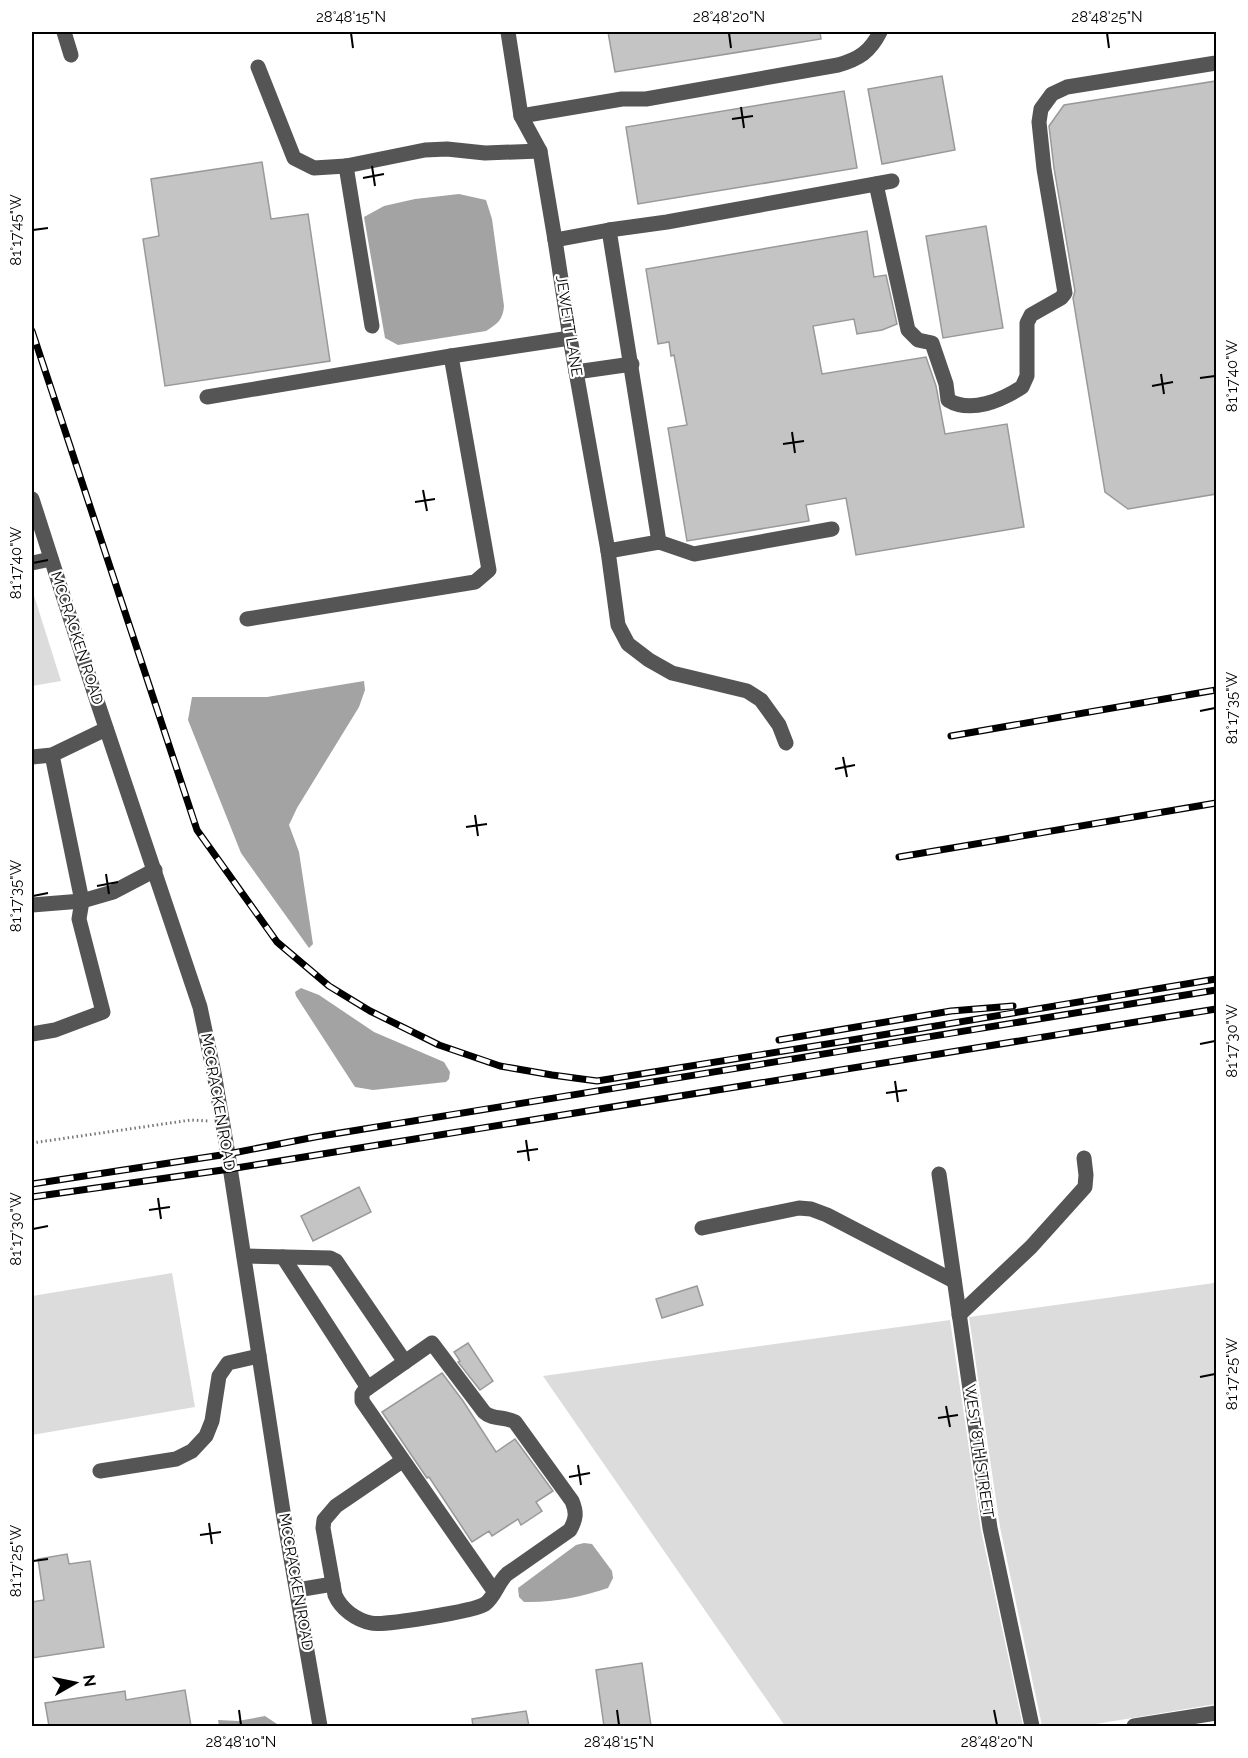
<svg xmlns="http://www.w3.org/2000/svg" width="1248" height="1758" font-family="Raleway,sans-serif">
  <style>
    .green { fill: #dcdcdc }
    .water { fill: #a3a3a3 }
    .building { fill: #c4c4c4; stroke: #999; stroke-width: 1.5 }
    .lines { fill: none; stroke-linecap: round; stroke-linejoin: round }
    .path { stroke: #777; stroke-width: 3; stroke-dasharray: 1.5 3; stroke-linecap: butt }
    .minor { stroke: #555; stroke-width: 15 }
    .rail-casing { stroke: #000; stroke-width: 7 }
    .rail { stroke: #fff; stroke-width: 4.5; stroke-dasharray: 14; stroke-linecap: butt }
    .ticks { fill: none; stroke: #000; stroke-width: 2 }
    .labels { text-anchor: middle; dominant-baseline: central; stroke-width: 4.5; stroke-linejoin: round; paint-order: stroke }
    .street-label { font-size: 15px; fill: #000; stroke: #fff }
    .neatline { fill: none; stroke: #000; stroke-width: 2 }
    .ticks-label { font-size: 15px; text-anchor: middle; fill: #000 }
  </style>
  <rect width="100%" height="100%" fill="#fff"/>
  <g class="green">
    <polygon points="32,589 61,681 32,686"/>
    <polygon points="172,1273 195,1407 32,1435 32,1296"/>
    <polygon points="1214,1283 1216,1299 1216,1704 1084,1726 1042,1726 1000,1527 969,1317"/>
    <polygon points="950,1320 981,1530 1023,1726 785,1726 543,1376"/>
  </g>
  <g class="water">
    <path d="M459,194L486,200L492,219L504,306C503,320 497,324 486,331L398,345L385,338L364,217L384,206L415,199Z"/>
    <polygon points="364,681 365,690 359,707 297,808 289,825 299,852 313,944 309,948 241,853 188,720 192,697 267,697"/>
    <polygon points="301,988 319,995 374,1032 444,1062 450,1072 449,1079 446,1082 373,1090 355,1087 296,996 295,992"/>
    <path d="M584,1543L592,1544L612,1571L613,1578L608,1588C581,1597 552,1603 524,1602L519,1597L518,1588L576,1545Z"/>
    <polygon points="265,1716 280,1726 219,1726 218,1720 238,1721"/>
  </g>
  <g class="building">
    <polygon points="608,32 820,32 821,39 615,72"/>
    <polygon points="942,76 955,150 882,164 868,89"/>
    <polygon points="1216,81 1216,494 1128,509 1105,492 1073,298 1075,291 1054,168 1049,126 1064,105"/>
    <polygon points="844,91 857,168 638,204 626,127"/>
    <polygon points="262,162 271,219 308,214 330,361 165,386 143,239 159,236 151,179"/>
    <polygon points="986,226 1003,328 943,338 926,236"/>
    <polygon points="867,231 874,277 886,275 897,324 882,330 857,334 854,319 813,326 822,374 926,357 936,386 945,434 1007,424 1024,527 856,555 846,498 806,505 809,521 687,541 668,428 687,425 674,355 671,356 669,342 658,344 646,269"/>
    <polygon points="359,1187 371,1212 313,1241 301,1216"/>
    <polygon points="697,1286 703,1305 662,1318 656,1299"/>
    <polygon points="468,1343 493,1381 480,1390 458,1362 460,1361 454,1352"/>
    <polygon points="442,1373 463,1401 496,1452 515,1439 553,1491 536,1502 542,1511 521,1525 518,1519 492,1536 489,1531 472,1542 429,1477 427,1478 382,1412"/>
    <polygon points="67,1554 69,1564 90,1561 104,1647 32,1658 32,1602 44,1600 38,1559"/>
    <polygon points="642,1663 651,1726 604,1726 596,1670"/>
    <polygon points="185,1690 191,1726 49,1726 45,1703 125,1691 126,1700"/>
    <polygon points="526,1711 529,1726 473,1726 472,1719"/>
  </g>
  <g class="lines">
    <polyline class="path" points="32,1143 191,1120 208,1121"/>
    <g class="minor">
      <polyline points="64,32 71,55"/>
      <polyline points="508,32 521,116 540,151 555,240 570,338 608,551 618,625 628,644 649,660 672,673 747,691 761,700 779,725 786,743"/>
      <polyline points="258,67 294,158 314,168 346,166 425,150 447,149 485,153 540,151"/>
      <path d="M521,116L622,99H646L838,65C859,59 870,52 880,32"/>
      <polyline points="346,166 372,326"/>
      <path d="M876,184L908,330L918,340L932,343L946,384L948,400C971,414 1002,400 1022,387L1027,376V323L1031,315L1061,298L1065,293L1044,169L1039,122L1041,109L1052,94L1067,87L1216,63"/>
      <polyline points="609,230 667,222 892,181"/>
      <polyline points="555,240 609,230 659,542"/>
      <polyline points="576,372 632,364"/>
      <polyline points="207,397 451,356"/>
      <polyline points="32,499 96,698 200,1007 214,1073 228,1154 284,1518 320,1726"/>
      <polyline points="608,551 659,542 694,554 832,529"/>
      <polyline points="32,563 51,559"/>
      <polyline points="247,619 475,582 489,570 451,356 570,338"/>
      <polyline points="32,757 52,755 106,729"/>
      <polyline points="32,905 82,901 52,755"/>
      <polyline points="32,1034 55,1030 103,1012 79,919 82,901 113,892 155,870"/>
      <polyline points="939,1174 990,1528 1032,1726"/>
      <polyline points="702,1228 799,1208 811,1209 827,1215 954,1281"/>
      <polyline points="244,1256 330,1258 336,1261 405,1362"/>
      <polyline points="283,1257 368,1388"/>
      <polyline points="959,1315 1031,1247 1085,1187 1086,1175 1084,1158"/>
      <path d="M402,1461L336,1506L324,1520L323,1528L335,1595C341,1609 356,1620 371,1623C383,1626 475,1611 485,1604C495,1597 498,1582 507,1574L570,1530C576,1519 577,1513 572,1501L515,1422C505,1416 492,1420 484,1412L432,1343L365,1390L362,1394V1401L494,1591"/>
      <polyline points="100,1471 176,1459 192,1451 206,1436 212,1421 219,1376 228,1363 259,1356"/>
      <polyline points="297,1590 333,1584"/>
      <polyline points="1134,1726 1216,1713"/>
    </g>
    <g class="rail-casing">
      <g id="rail">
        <polyline points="32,331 197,830 277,942 329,986 370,1011 439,1045 500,1066 552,1075 597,1081 846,1041 1216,979"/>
        <polyline points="951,736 1216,690"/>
        <polyline points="899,857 1216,803"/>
        <polyline points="779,1040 951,1011 1013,1006"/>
        <polyline points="32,1184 228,1154 315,1137 1216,990"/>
        <polyline points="32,1197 230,1169 1216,1009"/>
      </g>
    </g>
    <use href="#rail" class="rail"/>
  </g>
  <path class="ticks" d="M351,33L353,48M729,33L731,48M1107,33L1109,48M741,107L744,128M732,119L753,116M372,166L375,186M363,178L384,174M33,230L48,228M1161,374L1164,394M1200,378L1215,376M1152,386L1173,382M792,432L795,453M783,444L804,441M423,490L427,511M415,502L435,499M33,563L48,560M1200,711L1215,708M843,757L847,777M835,769L855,765M475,815L478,836M466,827L487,824M106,874L109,894M97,886L118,882M33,896L48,893M1200,1044L1215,1041M895,1081L898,1102M886,1093L907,1090M526,1140L529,1161M517,1152L538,1149M158,1198L161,1219M149,1210L170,1207M33,1229L48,1226M1200,1377L1215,1374M946,1406L950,1427M938,1418L958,1415M578,1465L581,1485M569,1477L590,1473M209,1523L212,1544M200,1535L221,1532M33,1561L48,1559M239,1710L241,1725M617,1710L619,1725M994,1710L997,1725"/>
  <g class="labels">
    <g class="street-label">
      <text transform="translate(569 326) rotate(81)">JEWETT LANE</text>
      <text transform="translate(77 638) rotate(72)">MCCRACKEN ROAD</text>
      <text transform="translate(218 1102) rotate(80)">MCCRACKEN ROAD</text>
      <text transform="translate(979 1451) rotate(82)">WEST 8TH STREET</text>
      <text transform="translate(296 1582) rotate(80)">MCCRACKEN ROAD</text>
    </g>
  </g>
  <rect width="1248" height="1758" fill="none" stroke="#ffffff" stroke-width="66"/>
  <g transform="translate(75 1683) rotate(81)" stroke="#ffffff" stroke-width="4.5" paint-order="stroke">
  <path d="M0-4.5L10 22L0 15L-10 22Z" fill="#000000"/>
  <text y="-9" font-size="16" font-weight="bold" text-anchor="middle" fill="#000000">N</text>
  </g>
  <rect x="33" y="33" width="1182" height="1692" class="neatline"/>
  <g class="ticks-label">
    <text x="351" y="22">28°48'15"N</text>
    <text x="729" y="22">28°48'20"N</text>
    <text x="1107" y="22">28°48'25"N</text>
    <text transform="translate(16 230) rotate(-90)" y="5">81°17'45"W</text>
    <text transform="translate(1232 376) rotate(-90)" y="5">81°17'40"W</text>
    <text transform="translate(16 563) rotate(-90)" y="5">81°17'40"W</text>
    <text transform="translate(1232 708) rotate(-90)" y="5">81°17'35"W</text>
    <text transform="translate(16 896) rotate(-90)" y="5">81°17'35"W</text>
    <text transform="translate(1232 1041) rotate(-90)" y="5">81°17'30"W</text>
    <text transform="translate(16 1229) rotate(-90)" y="5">81°17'30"W</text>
    <text transform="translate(1232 1374) rotate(-90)" y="5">81°17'25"W</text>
    <text transform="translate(16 1561) rotate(-90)" y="5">81°17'25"W</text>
    <text x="241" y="1747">28°48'10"N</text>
    <text x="619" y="1747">28°48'15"N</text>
    <text x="997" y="1747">28°48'20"N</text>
  </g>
</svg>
